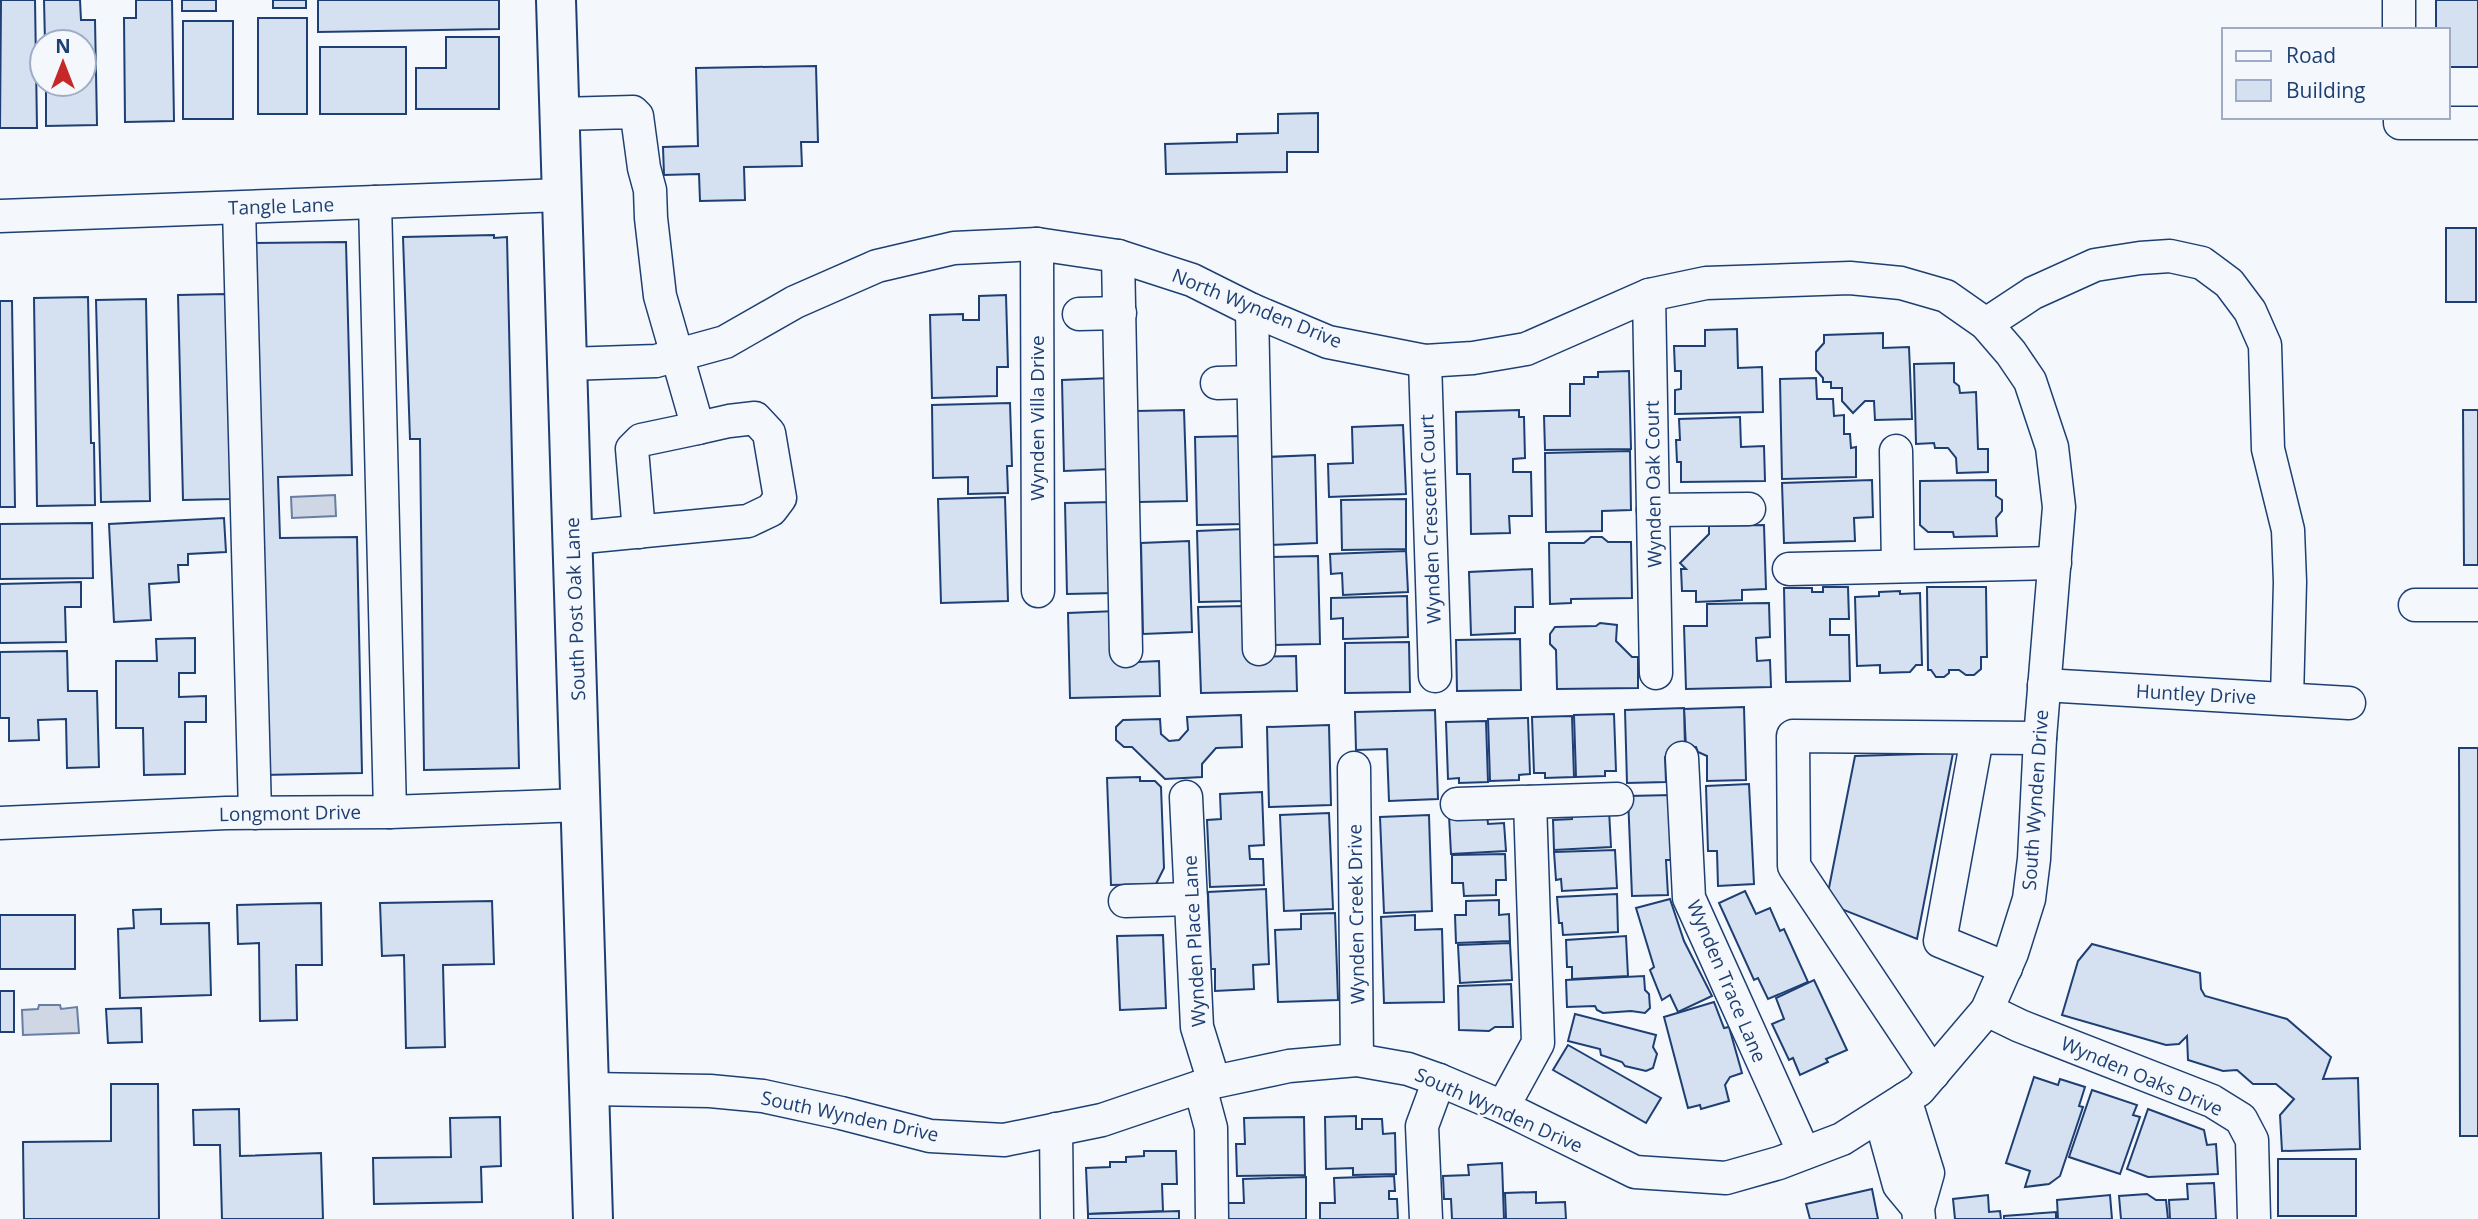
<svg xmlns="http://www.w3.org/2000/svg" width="2478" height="1219" font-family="'Open Sans',sans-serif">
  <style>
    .water { fill: #cfd7e4; stroke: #687fa3; stroke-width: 2 }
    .building { fill: #d5e0f0; stroke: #1d3f73; stroke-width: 2 }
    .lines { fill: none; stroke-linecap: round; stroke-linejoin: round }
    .minor-casing { stroke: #1d3f73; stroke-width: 35 }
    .major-casing { stroke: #1d3f73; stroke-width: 42 }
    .minor { stroke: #f4f7fb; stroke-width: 32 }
    .major { stroke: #f4f7fb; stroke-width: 38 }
    .labels { text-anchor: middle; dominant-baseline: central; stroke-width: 5; stroke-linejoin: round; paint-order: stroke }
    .street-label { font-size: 19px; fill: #1d3f73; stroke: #f4f7fb }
  </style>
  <rect width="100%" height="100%" fill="#f4f7fb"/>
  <g class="water">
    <polygon points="335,495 336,516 292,518 291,497"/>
    <polygon points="39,1005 60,1005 61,1009 77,1007 79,1033 23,1035 22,1010 38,1009"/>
  </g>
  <g class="building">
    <polygon points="1,0 35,0 37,128 0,128"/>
    <polygon points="44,0 80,0 81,20 95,20 97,125 46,126 46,84 84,84 84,42 45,42"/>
    <polygon points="136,0 172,0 174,121 125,122 124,18 136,18"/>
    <rect x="182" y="0" width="34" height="11"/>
    <rect x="273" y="0" width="33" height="8"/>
    <polygon points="318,0 499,0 499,29 318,32"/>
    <polygon points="2436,0 2478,0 2478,67 2448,67 2448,30 2436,30"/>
    <rect x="258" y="18" width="49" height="96"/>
    <rect x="183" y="21" width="50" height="98"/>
    <polygon points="446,37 499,37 499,109 416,109 416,68 446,68"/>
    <rect x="320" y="47" width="86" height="67"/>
    <polygon points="816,66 818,142 801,142 802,166 744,167 745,200 700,201 699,174 664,175 663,147 698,146 696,68"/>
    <polygon points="1318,113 1318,152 1287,152 1287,172 1166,174 1165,144 1237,142 1237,134 1278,133 1278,114"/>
    <rect x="2446" y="228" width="30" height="74"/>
    <polygon points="494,235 494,238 507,237 519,768 424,770 420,439 410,439 403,237"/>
    <polygon points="346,242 352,475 278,477 280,538 357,537 362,773 263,775 248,243"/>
    <polygon points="226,294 231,499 183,500 178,295"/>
    <polygon points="1006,295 1008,367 997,367 997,396 932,398 930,315 963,314 963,320 979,320 979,296"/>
    <polygon points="88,297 91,443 94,443 95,505 37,506 34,298"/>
    <polygon points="146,299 150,501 101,502 96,300"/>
    <polygon points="0,301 12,301 15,507 0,507"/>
    <polygon points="1737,329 1738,368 1762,367 1763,412 1675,414 1675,390 1681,389 1681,371 1675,371 1674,346 1705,346 1705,330"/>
    <polygon points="1883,333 1883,348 1909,347 1912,419 1875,420 1874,401 1865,401 1853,413 1842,401 1842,388 1831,388 1831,382 1823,382 1823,378 1816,370 1816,352 1824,343 1824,335"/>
    <polygon points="1954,363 1954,382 1959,386 1960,393 1976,392 1978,449 1988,449 1988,472 1957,473 1956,458 1948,448 1935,448 1934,443 1916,444 1914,364"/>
    <polygon points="1629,371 1631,449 1545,450 1544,416 1570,416 1570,384 1584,384 1584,377 1598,377 1598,372"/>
    <polygon points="1110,378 1112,469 1064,471 1062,380"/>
    <polygon points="1816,378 1817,399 1833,399 1834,416 1844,415 1844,434 1850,434 1851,448 1856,447 1856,477 1782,479 1780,379"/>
    <polygon points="1010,403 1012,466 1007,466 1008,493 968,494 968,477 933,478 932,405"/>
    <polygon points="1184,410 1187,501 1139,502 1136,411"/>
    <polygon points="1519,410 1519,417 1524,417 1525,458 1513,459 1513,472 1531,472 1532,516 1509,516 1510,533 1471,534 1470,474 1457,474 1456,412"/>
    <polygon points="2463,410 2478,410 2478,565 2464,565"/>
    <polygon points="1740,417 1741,447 1764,446 1765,481 1681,482 1681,462 1677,462 1676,440 1680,440 1679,419"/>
    <polygon points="1403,425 1406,494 1329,497 1328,464 1353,463 1352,427"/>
    <polygon points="1242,436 1244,524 1197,525 1195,437"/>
    <polygon points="1630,451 1631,510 1602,511 1602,531 1546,532 1545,453"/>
    <polygon points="1315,455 1317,543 1270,545 1267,457"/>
    <polygon points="1872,480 1873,517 1854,518 1855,541 1784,543 1782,483"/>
    <polygon points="1996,480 1996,496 2002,500 2002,511 1996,518 1997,536 1954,537 1953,532 1928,532 1920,525 1920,481"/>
    <polygon points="1005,497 1008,601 941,603 938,499"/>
    <polygon points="1406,499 1406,549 1342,550 1341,500"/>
    <polygon points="1113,502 1115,593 1067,594 1065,503"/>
    <polygon points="224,518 226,552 188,554 188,565 178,565 179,582 149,584 151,620 114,622 109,524"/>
    <polygon points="92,523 93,578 0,579 0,524"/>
    <polygon points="1764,525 1766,589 1742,590 1742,600 1696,602 1696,591 1682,591 1681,569 1686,569 1680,563 1709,534 1709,526"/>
    <polygon points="1244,529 1246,601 1199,602 1197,531"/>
    <polygon points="1591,537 1602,537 1608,542 1631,542 1632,598 1571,599 1571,603 1550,604 1549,543 1584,543"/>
    <polygon points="1189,541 1192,632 1143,634 1141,543"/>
    <polygon points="1406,551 1408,592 1343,595 1342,573 1331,574 1330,554"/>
    <polygon points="1318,556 1320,644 1273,645 1271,557"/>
    <polygon points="1532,569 1533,607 1515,607 1515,633 1471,635 1469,572"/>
    <polygon points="81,582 81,607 65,607 66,642 0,643 0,584"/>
    <polygon points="1823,587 1848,587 1849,619 1830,619 1830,635 1849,635 1850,681 1786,682 1784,588 1812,588 1812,592 1823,592"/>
    <polygon points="1927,587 1986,587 1987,657 1981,657 1981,669 1974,675 1966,675 1959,670 1949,670 1949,673 1944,677 1936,677 1931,670 1928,670"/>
    <polygon points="1900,591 1900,594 1920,593 1922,665 1916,665 1910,672 1880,673 1880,665 1857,666 1855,597 1879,596 1879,592"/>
    <polygon points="1407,596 1408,637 1343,639 1343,618 1331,619 1331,598"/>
    <polygon points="1769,603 1770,637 1756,638 1757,661 1770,660 1771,687 1686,689 1684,626 1707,626 1707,604"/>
    <polygon points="1246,606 1248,657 1296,656 1297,691 1201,693 1198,607"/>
    <polygon points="1116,611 1117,663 1159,661 1160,696 1070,698 1068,613"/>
    <polygon points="1600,623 1617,625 1616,641 1632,657 1638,657 1638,688 1557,689 1556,650 1550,644 1550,634 1555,627 1596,626"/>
    <polygon points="195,638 195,673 179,673 179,697 206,696 206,722 185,722 185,774 144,775 143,728 116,728 116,661 157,661 156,639"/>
    <polygon points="1520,639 1521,690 1457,691 1456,640"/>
    <polygon points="1409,642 1410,692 1345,693 1345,643"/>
    <polygon points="67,651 68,691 97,691 99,767 67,768 66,719 38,720 39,740 9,741 9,718 0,718 0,652"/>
    <polygon points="1744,707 1746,780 1707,781 1707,756 1698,752 1696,747 1686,747 1684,709"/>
    <polygon points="1684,708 1685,747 1665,757 1666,782 1627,783 1625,710"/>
    <polygon points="1435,710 1438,799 1389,801 1387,749 1356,750 1355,712"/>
    <polygon points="1614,714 1616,771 1605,771 1605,776 1576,777 1574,715"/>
    <polygon points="1241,715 1242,747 1216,748 1202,764 1202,777 1165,779 1132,747 1124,747 1116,740 1116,727 1123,720 1160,719 1161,734 1169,741 1179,740 1188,730 1187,717"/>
    <polygon points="1572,716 1574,777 1545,778 1545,773 1534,773 1532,717"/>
    <polygon points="1528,718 1530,774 1519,775 1519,780 1490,781 1488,719"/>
    <polygon points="1486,721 1488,782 1459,783 1459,778 1448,779 1446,722"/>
    <polygon points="1329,725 1331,805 1269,807 1267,727"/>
    <polygon points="2459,748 2478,748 2478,1136 2460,1136"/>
    <polygon points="1953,753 1917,939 1826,903 1855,756"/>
    <polygon points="1140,777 1140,781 1155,781 1161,787 1164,868 1156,884 1111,885 1107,778"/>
    <polygon points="1749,784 1754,884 1718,886 1717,851 1708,851 1706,786"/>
    <polygon points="1262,792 1264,845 1249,846 1250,859 1263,859 1264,885 1210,887 1207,820 1221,819 1220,794"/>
    <polygon points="1672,795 1674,860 1666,860 1668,895 1632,896 1628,796"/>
    <polygon points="1609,810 1611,847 1554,850 1553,820 1572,819 1572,812"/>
    <polygon points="1329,813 1333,909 1284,911 1280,815"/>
    <polygon points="1487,814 1488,824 1504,823 1506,851 1451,854 1449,816"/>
    <polygon points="1429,815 1432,911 1384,913 1380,817"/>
    <polygon points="1615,850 1617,888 1562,891 1561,879 1556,880 1554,852"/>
    <polygon points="1505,854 1506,880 1496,880 1496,895 1464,896 1463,883 1452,883 1452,855"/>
    <polygon points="1266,889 1269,964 1253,965 1254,989 1215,991 1215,969 1211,969 1208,892"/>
    <polygon points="1745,891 1756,914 1770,908 1780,931 1784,929 1808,982 1768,999 1758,978 1754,980 1719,903"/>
    <polygon points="1617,894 1618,932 1563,935 1562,923 1559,923 1557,897"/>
    <polygon points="1670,899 1684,941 1712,996 1678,1012 1670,995 1662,1000 1650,970 1654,967 1636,908"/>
    <polygon points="1499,900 1499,915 1509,914 1510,941 1456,943 1455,915 1466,915 1466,901"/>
    <polygon points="492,901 494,964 443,965 445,1047 406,1048 404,955 382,956 380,903"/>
    <polygon points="321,903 322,965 296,965 297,1020 260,1021 259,943 238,944 237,905"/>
    <polygon points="161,909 161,924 209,923 211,995 120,998 118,929 134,928 133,910"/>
    <polygon points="1335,913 1338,1000 1278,1002 1275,930 1301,929 1301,914"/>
    <rect x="0" y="915" width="75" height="54"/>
    <polygon points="1415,915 1415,930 1442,929 1444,1002 1384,1003 1381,917"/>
    <polygon points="1163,935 1166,1008 1120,1010 1117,936"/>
    <polygon points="1626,936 1628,976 1572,979 1572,967 1567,967 1566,940"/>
    <polygon points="1510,943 1512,980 1460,983 1458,945"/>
    <polygon points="2092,944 2200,973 2201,989 2205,996 2287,1019 2331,1057 2323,1079 2358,1078 2360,1149 2282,1151 2280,1115 2294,1099 2276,1084 2253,1084 2237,1070 2223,1071 2188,1060 2187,1036 2179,1044 2166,1045 2062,1015 2078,961"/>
    <polygon points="1644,976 1645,990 1649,994 1650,1008 1645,1013 1631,1011 1603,1013 1597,1010 1595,1006 1567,1007 1566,980"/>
    <polygon points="1814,980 1847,1050 1826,1059 1828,1062 1800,1075 1793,1058 1789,1060 1772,1024 1784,1019 1776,998"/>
    <polygon points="1511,984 1513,1027 1495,1027 1489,1031 1459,1030 1458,986"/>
    <rect x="0" y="991" width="14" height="41"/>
    <polygon points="1714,1002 1724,1028 1729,1027 1742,1073 1730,1077 1725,1085 1729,1101 1701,1109 1700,1105 1688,1108 1664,1017"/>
    <polygon points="141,1008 142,1042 108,1043 106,1009"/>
    <polygon points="1575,1014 1656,1035 1653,1047 1657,1054 1653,1068 1646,1071 1625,1066 1622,1062 1601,1055 1600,1049 1568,1041"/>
    <polygon points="1568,1045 1661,1098 1646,1123 1553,1070"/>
    <polygon points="2034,1077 2058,1085 2060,1079 2085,1087 2079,1106 2083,1107 2060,1176 2049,1184 2025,1187 2030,1171 2006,1163"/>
    <polygon points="111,1084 158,1084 159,1219 24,1219 23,1142 111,1141"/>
    <polygon points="2092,1090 2137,1105 2133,1115 2140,1117 2120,1174 2069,1157"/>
    <polygon points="239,1109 240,1156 321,1153 323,1219 222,1219 220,1145 194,1145 193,1110"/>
    <polygon points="2148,1109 2204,1130 2207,1145 2216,1144 2218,1174 2148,1177 2127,1169"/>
    <polygon points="1356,1116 1356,1129 1362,1129 1362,1119 1382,1119 1383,1134 1395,1133 1396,1174 1353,1175 1353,1168 1326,1169 1325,1117"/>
    <polygon points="500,1117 501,1166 481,1167 482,1202 374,1204 373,1158 451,1157 450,1118"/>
    <polygon points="1304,1117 1305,1175 1237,1176 1236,1144 1245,1144 1244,1118"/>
    <polygon points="1144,1151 1176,1151 1177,1184 1162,1184 1163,1211 1088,1214 1086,1168 1110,1167 1110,1162 1126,1162 1126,1157 1144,1156"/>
    <rect x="2278" y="1159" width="78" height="57"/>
    <polygon points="1502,1163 1504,1219 1452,1219 1451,1199 1444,1199 1443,1176 1469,1175 1468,1165"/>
    <polygon points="1394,1176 1395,1191 1389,1191 1389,1199 1397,1199 1398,1219 1320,1219 1320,1203 1335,1203 1334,1178"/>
    <polygon points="1306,1177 1306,1219 1225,1219 1225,1203 1244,1203 1243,1179"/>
    <polygon points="2214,1183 2216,1219 2170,1219 2169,1200 2188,1199 2187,1184"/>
    <polygon points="1872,1189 1878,1219 1810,1219 1806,1204"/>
    <polygon points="1536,1192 1536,1203 1565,1202 1566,1219 1506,1219 1505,1193"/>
    <polygon points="2147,1194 2156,1200 2166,1200 2168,1219 2121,1219 2119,1196"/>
    <polygon points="1988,1195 1989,1212 2000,1211 2001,1219 1955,1219 1953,1199"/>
    <polygon points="2110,1195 2112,1219 2058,1219 2057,1200"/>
    <polygon points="1179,1211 1179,1219 1088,1219 1088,1214"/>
    <polygon points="2056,1212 2056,1219 2004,1219 2004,1216"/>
  </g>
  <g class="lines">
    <g class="minor-casing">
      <g id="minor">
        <polyline points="2399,0 2399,30"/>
        <polyline points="560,114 633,112 637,116 644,168 650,190 651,218 660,296 698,428 729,421 755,418 769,433 780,498 771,510 748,521 573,538"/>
        <polyline points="2400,117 2400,123 2478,123"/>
        <polyline points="375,202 390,812"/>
        <polyline points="239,208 255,813"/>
        <polyline points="0,216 562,195"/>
        <polyline points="1037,244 1038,591"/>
        <polyline points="1118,256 1126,651"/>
        <polyline points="1649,295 1656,673"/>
        <polyline points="1252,310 1259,649"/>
        <polyline points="1079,314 1120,313"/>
        <polyline points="1986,324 2033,293 2095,265 2140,258 2170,256 2202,263 2229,283 2250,311 2265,345 2268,449 2288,530 2290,582 2287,699"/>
        <polyline points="1425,361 1435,676"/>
        <polyline points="567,364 656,361 725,342 795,302 877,266 954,248 1037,244 1118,256 1192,280 1252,310 1328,342 1425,361 1473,358 1526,349 1649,295 1706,283 1850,278 1901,283 1946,296 1986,324 2011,353 2030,381 2052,447 2059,507 2040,738 2034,859 2029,899 2012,953 1987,1010 1919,1090 1842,1139 1779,1163 1726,1178 1635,1172 1503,1107 1439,1080 1408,1069 1357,1060 1289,1066 1214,1082 1102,1120 1004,1140 930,1136 841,1113 763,1096 710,1091 589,1089"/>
        <polyline points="1217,383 1253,382"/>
        <polyline points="1896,451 1898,566"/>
        <polyline points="1653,510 1749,509"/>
        <polyline points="639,532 632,449 641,440 698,428"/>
        <polyline points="1789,569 2055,563"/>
        <polyline points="2415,605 2478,605"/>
        <polyline points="2044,685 2349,703"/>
        <polyline points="1977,738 1940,941 2006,968"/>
        <polyline points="1682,758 1689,898 1804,1153"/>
        <polyline points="1354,768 1357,1060"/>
        <polyline points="1186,797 1197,1027 1214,1082"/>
        <polyline points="1457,804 1617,799"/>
        <polyline points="0,823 226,813 390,812 581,805"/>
        <polyline points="1125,901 1191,899"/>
        <polyline points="1987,1010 2020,1026 2212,1101 2241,1119 2252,1140 2254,1219"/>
        <polyline points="1933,1074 1794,866 1793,736 2040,738"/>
        <polyline points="1200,1087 1211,1128 1212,1219"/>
        <polyline points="1905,1099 1928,1173 1918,1208 1919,1219"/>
        <polyline points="1503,1107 1538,1043 1530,802"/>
        <polyline points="1880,1116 1899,1185 1918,1208"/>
        <polyline points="1056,1129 1057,1219"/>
        <polyline points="1426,1219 1422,1126 1439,1080"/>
      </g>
    </g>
    <g class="major-casing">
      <polyline id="major" points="556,0 593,1219"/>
    </g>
    <use href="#minor" class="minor"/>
    <use href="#major" class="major"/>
  </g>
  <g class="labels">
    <g class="street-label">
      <text transform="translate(281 206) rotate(-2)">Tangle Lane</text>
      <text transform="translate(1257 308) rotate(22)">North Wynden Drive</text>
      <text transform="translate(1037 418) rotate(-90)">Wynden Villa Drive</text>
      <text transform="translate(1653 484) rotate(-91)">Wynden Oak Court</text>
      <text transform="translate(1430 519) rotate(-92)">Wynden Crescent Court</text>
      <text transform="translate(575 609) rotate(-92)">South Post Oak Lane</text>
      <text transform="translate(2196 694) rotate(3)">Huntley Drive</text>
      <text transform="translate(2035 800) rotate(-86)">South Wynden Drive</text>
      <text transform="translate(290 813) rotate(-1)">Longmont Drive</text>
      <text transform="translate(1356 914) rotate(-91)">Wynden Creek Drive</text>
      <text transform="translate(1194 941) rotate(-93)">Wynden Place Lane</text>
      <text transform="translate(1727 981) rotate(67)">Wynden Trace Lane</text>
      <text transform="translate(2142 1076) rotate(23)">Wynden Oaks Drive</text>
      <text transform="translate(1499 1110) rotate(24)">South Wynden Drive</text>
      <text transform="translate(850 1116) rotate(12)">South Wynden Drive</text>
    </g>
  </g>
  <rect x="2222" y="28" width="228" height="91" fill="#f4f7fb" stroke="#9eadc5" stroke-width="2"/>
  <rect x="2236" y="51" width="35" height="10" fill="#f4f7fb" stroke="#9eadc5" stroke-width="2"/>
  <text x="2286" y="63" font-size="21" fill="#1d3f73">Road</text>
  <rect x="2236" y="80" width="35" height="21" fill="#d5e0f0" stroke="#9eadc5" stroke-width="2"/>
  <text x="2286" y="98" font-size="21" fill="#1d3f73">Building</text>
  <g transform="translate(63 63)"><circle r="33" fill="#f4f7fb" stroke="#9eadc5" stroke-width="2"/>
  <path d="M0-5L12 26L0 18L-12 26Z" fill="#c62828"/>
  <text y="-10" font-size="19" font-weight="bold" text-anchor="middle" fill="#1d3f73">N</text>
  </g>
</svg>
